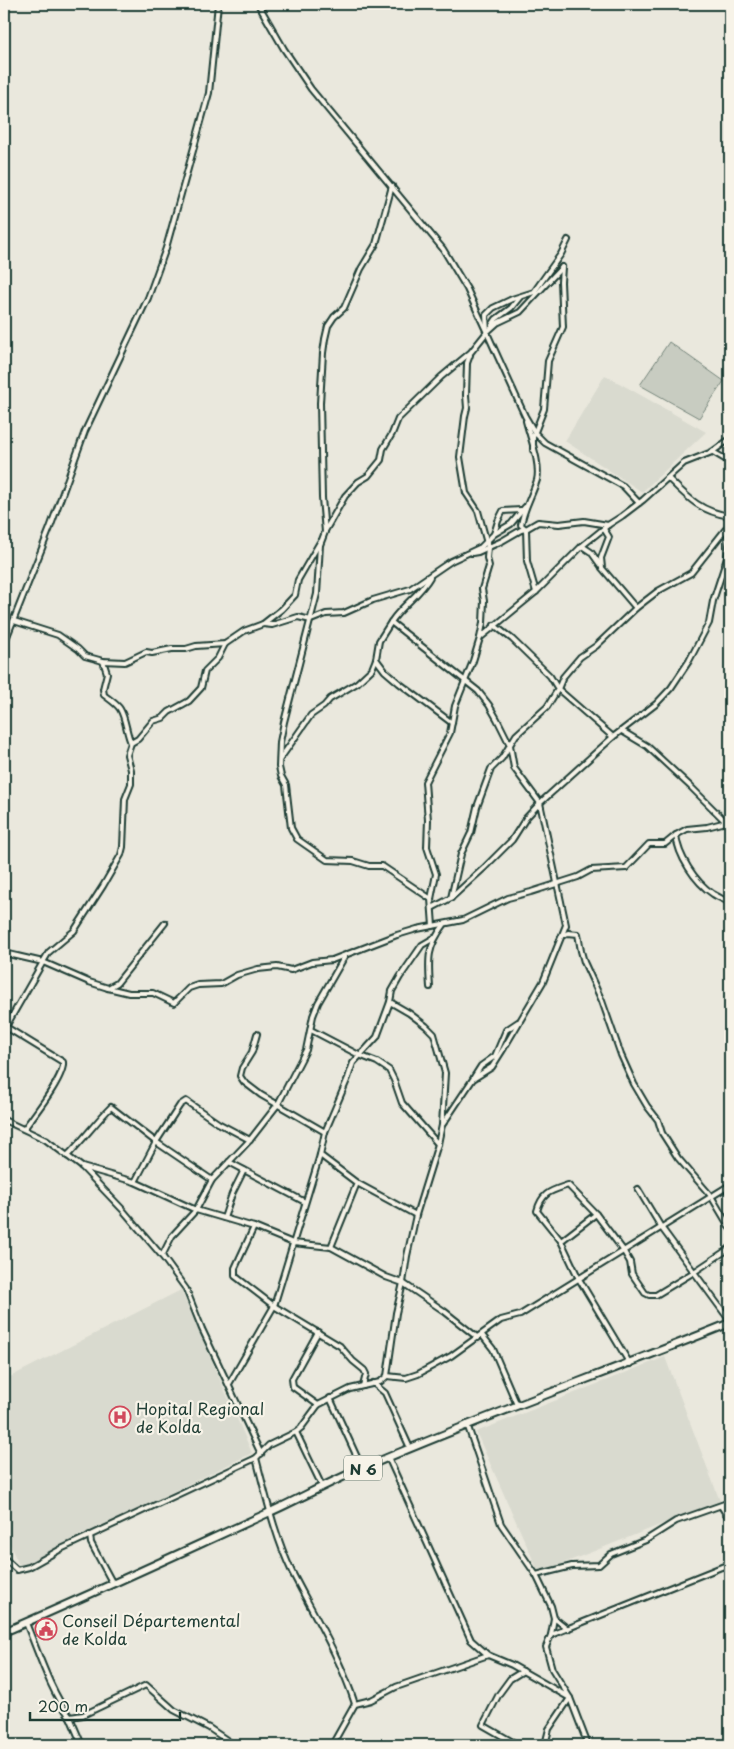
<svg xmlns="http://www.w3.org/2000/svg" width="734" height="1749" font-family="'Playpen Sans',sans-serif">
  <style>
    .built { fill: #d9dacf }
    .green { fill: #c8ccc1; stroke: #74847a }
    .lines { fill: none; stroke-linecap: round; stroke-linejoin: round }
    .street-casing { stroke: #1f3d34; stroke-width: 8 }
    .primary-casing { stroke: #1f3d34; stroke-width: 10 }
    .street { stroke: #f7f3e8; stroke-width: 4 }
    .primary { stroke: #f7f3e8; stroke-width: 6 }
    .labels { text-anchor: middle; dominant-baseline: central; stroke-width: 4.5; stroke-linejoin: round; paint-order: stroke }
    .shield { fill: #f7f3e8; stroke: #60746a; stroke-width: 1 }
    .shield-label { font-size: 15px; font-weight: bold; fill: #1f3d34 }
    .poi-label { font-size: 16px; fill: #1f3d34; stroke: #f7f3e8; text-anchor: start }
  </style>
  <rect width="100%" height="100%" fill="#eae8dd"/>
  <filter id="ink" filterUnits="userSpaceOnUse"><feTurbulence type="fractalNoise" baseFrequency=".02" numOctaves="2"/><feDisplacementMap in="SourceGraphic" scale="10" xChannelSelector="R" yChannelSelector="G"/><feConvolveMatrix kernelMatrix="1 2 1 2 8 2 1 2 1" color-interpolation-filters="sRGB"/></filter>
  <g filter="url(#ink)">
    <g class="built">
      <polygon points="605,375 706,432 642,492 565,441"/>
      <polygon points="181,1290 252,1453 20,1567 4,1532 4,1380"/>
      <polygon points="665,1357 720,1501 539,1573 476,1432"/>
    </g>
    <polygon class="green" points="669,342 724,381 699,418 640,385"/>
    <g class="lines">
      <g class="street-casing">
        <g id="street">
          <polyline points="258,4 284,49 311,89 443,249 467,289 525,416 535,433 545,443 623,486 639,503"/>
          <polyline points="392,186 376,244 361,269 344,308 334,317 328,326 325,339 323,353 320,403 322,498 325,532 320,545 317,594 284,722 280,742 279,767 281,776 286,785 291,828 297,839 327,860 353,861 369,866 382,866 431,899"/>
          <polyline points="492,325 496,319 511,308 520,297"/>
          <polyline points="487,331 486,315 493,308 512,299 534,292 561,254 568,240"/>
          <polyline points="470,355 467,363 466,395 467,408 465,416 460,457 466,493 478,511 488,547 487,558 489,566 482,589 484,601 483,623 480,638"/>
          <path d="M526,421C530,437 541,464 537,480C532,496 524,508 521,525L526,529L527,561L536,592"/>
          <polyline points="533,450 533,437 544,409 548,361 563,327 561,282 562,267"/>
          <polyline points="713,452 730,462"/>
          <path d="M668,478C688,498 701,512 730,516"/>
          <polyline points="604,529 609,537 601,558 602,568 636,608"/>
          <polyline points="325,531 345,496 358,482 368,476 381,460 383,449 392,434 398,419 441,377 471,352 487,332 497,323 520,312 562,267"/>
          <polyline points="494,534 498,521 503,511 521,510"/>
          <polyline points="582,546 591,552 601,566"/>
          <polyline points="472,553 478,552 502,541 521,530 526,529 538,522 559,524 584,521 608,525"/>
          <polyline points="14,621 58,635 78,649 85,656 103,661 125,662 146,652 152,653 172,649 186,649 196,646 225,644 244,631 263,624 282,609 295,595 298,580 320,542"/>
          <path d="M391,622C402,605 420,595 430,577"/>
          <polyline points="263,624 272,625 298,617 311,620 326,614 344,613 373,600 410,589 451,561 481,547 494,534 511,524 525,507"/>
          <polyline points="494,625 512,639 550,676 558,689 613,737"/>
          <polyline points="4,644 50,528 85,431 148,298 166,248 209,93 218,4"/>
          <polyline points="376,659 385,671 399,683 452,723"/>
          <path d="M103,661L107,673L103,689L104,695C109,699 117,704 120,709C126,719 126,732 131,743"/>
          <polyline points="622,731 647,746 690,786 730,826"/>
          <polyline points="280,759 311,715 324,706 330,699 357,683 372,669 376,659 379,641 391,622 478,691 489,705 497,719 510,745 514,768 540,803 566,925 543,982 504,1048 492,1067 473,1079 443,1124"/>
          <path d="M676,835C678,856 695,882 713,894C718,897 725,900 730,903"/>
          <polyline points="451,898 461,854 471,833 477,807 491,769 502,758 516,735 547,707 558,689 563,677 580,657 596,646 636,608 658,591 691,573 729,525 730,521"/>
          <polyline points="432,908 451,898 484,868 512,840 526,818 540,803 613,737 656,704 671,688 689,661 709,623 713,601 727,558 730,539"/>
          <polyline points="433,926 431,899 436,874 427,847 428,820 425,782 450,733 455,706 473,661 480,638 536,592 582,546 608,525 622,516 643,500 684,463 712,452 730,439"/>
          <polyline points="564,935 568,933 578,934 581,951 584,962 602,1001 621,1055 634,1084 647,1106 658,1120 662,1133 678,1158 711,1196 730,1228"/>
          <polyline points="4,953 43,962 89,982 108,988 129,993 153,993 174,1003 189,988 198,985 221,984 237,975 258,969 277,967 291,970 312,962 332,960 397,935 417,929 463,920 508,898 531,892 578,877 591,870 626,868 649,844 665,844 676,835 687,829 707,827 730,821"/>
          <path d="M430,987C428,959 427,947 444,925"/>
          <polyline points="108,988 117,983 165,923"/>
          <path d="M6,1027L63,1062C65,1077 34,1115 24,1129"/>
          <polyline points="4,1030 43,962 49,952 74,931 103,886 121,855 123,847 125,799 131,784 131,770 127,755 131,743 138,739 153,721 163,718 169,712 189,701 201,688 205,671 218,658 225,644"/>
          <polyline points="311,1030 359,1055 377,1062 389,1070 394,1080 402,1103 438,1144"/>
          <polyline points="257,1034 252,1052 242,1068 240,1076 244,1082 261,1095 325,1132"/>
          <polyline points="474,1077 481,1066 495,1056 506,1030 518,1022"/>
          <polyline points="4,1120 46,1140 82,1167 122,1209 162,1256 186,1289 202,1329 261,1454"/>
          <polyline points="320,1155 357,1183 416,1215"/>
          <path d="M67,1156C83,1140 95,1123 111,1107L156,1142L212,1180"/>
          <polyline points="229,1162 305,1202"/>
          <polyline points="82,1167 135,1182 196,1210 254,1227 293,1243 331,1247 386,1277 403,1283 444,1311 478,1338"/>
          <polyline points="135,1182 156,1142 180,1105 186,1101 218,1123 250,1140"/>
          <polyline points="224,1218 232,1194 244,1170"/>
          <polyline points="254,1227 235,1268 235,1276 274,1306 340,1346 353,1361 364,1370 366,1374 363,1386"/>
          <polyline points="561,1241 596,1214"/>
          <polyline points="331,1247 357,1183"/>
          <polyline points="730,1248 694,1272 730,1321"/>
          <polyline points="162,1256 172,1236 196,1210 212,1180 250,1140 278,1104 306,1050 313,1016 318,1003 345,956"/>
          <polyline points="318,1332 292,1379 293,1387 318,1405"/>
          <polyline points="482,1335 493,1349 517,1405"/>
          <path d="M630,1364L579,1279L561,1241L537,1211C542,1192 551,1191 568,1185L596,1214L623,1250L630,1262L632,1274L645,1293L649,1295H656L694,1272L661,1227L638,1189"/>
          <polyline points="387,1376 406,1378 418,1374 451,1356 501,1320 520,1315 730,1185"/>
          <polyline points="373,1383 385,1393 410,1448"/>
          <polyline points="229,1384 274,1306 320,1155 325,1132 348,1078 353,1063 377,1037 390,1002 392,991 400,977 422,945 434,938"/>
          <polyline points="330,1398 362,1468"/>
          <polyline points="467,1424 501,1524 536,1575"/>
          <polyline points="296,1432 322,1486"/>
          <polyline points="388,1457 471,1640 488,1655 512,1665 570,1698 588,1745"/>
          <path d="M256,1458C266,1496 275,1537 292,1572C314,1615 340,1657 355,1704"/>
          <polyline points="721,1506 730,1520"/>
          <polyline points="90,1535 91,1543 113,1584"/>
          <polyline points="4,1558 17,1570 29,1567 61,1549 256,1458 269,1445 296,1432 301,1428 318,1405 350,1389 380,1382 387,1376 396,1313 403,1283 407,1256 416,1215 438,1144 442,1125 445,1073 434,1034 426,1026 409,1013 390,1002"/>
          <polyline points="554,1618 551,1606 536,1575 572,1566 599,1565 611,1554 646,1540 676,1521 730,1502"/>
          <path d="M26,1623C39,1654 50,1690 70,1717L83,1715L146,1685L174,1710L209,1728L234,1745"/>
          <polyline points="551,1635 554,1618 568,1629"/>
          <polyline points="70,1717 82,1745"/>
          <polyline points="332,1745 355,1704 371,1700 396,1687 488,1655"/>
          <polyline points="518,1745 483,1725 499,1694 510,1679 523,1671"/>
          <polyline points="545,1745 549,1729 570,1698 552,1669 546,1647 551,1635 724,1566 730,1570"/>
        </g>
      </g>
      <g class="primary-casing">
        <path id="primary" d="M4,1632C92,1594 180,1553 268,1513C299,1499 329,1482 361,1469C482,1416 607,1373 730,1323"/>
      </g>
      <use href="#street" class="street"/>
      <use href="#primary" class="primary"/>
    </g>
  </g>
  <defs>
    <g id="hospital-ring" transform="scale(1.125)"><circle r="9.5" fill="#f7f3e8" stroke="#d1495b" stroke-width="1.5"/><path d="M-5-5h3v3.5h4V-5h3V5h-3V1.5h-4V5h-3Z" fill="#d1495b"/></g>
    <g id="civic-ring" transform="scale(1.125)"><circle r="9.5" fill="#f7f3e8" stroke="#d1495b" stroke-width="1.5"/><path d="M-.6-6.5H3V-4.5H.6V-3L4-1V1h2V6H-6V1h2V-1L-.6-3ZM-1.2 2.5V6h2.4V2.5Z" fill="#d1495b"/></g>
  </defs>
  <g fill-rule="evenodd">
    <use href="#hospital-ring" x="120" y="1417"/>
    <use href="#civic-ring" x="46" y="1629"/>
  </g>
  <g class="labels">
    <rect class="shield" x="344" y="1455.5" width="38" height="25" rx="4"/>
    <g class="shield-label">
      <text x="363" y="1468">N 6</text>
    </g>
    <g class="poi-label">
      <text x="136" y="1408">Hopital Regional<tspan x="136" dy="18">de Kolda</tspan></text>
      <text x="62" y="1620">Conseil Départemental<tspan x="62" dy="18">de Kolda</tspan></text>
    </g>
  </g>
  <rect width="734" height="1749" fill="none" stroke="#f7f3e8" stroke-width="20"/>
  <rect x="10" y="10" width="714" height="1729" fill="none" stroke="#1f3d34" stroke-width="2" filter="url(#ink)"/>
  <path d="M30 1712v8h150v-8" fill="none" stroke="#1f3d34" stroke-width="2.5"/>
  <text x="38" y="1712" font-size="15" fill="#1f3d34" stroke="#f7f3e8" stroke-width="4" paint-order="stroke">200 m</text>
</svg>
